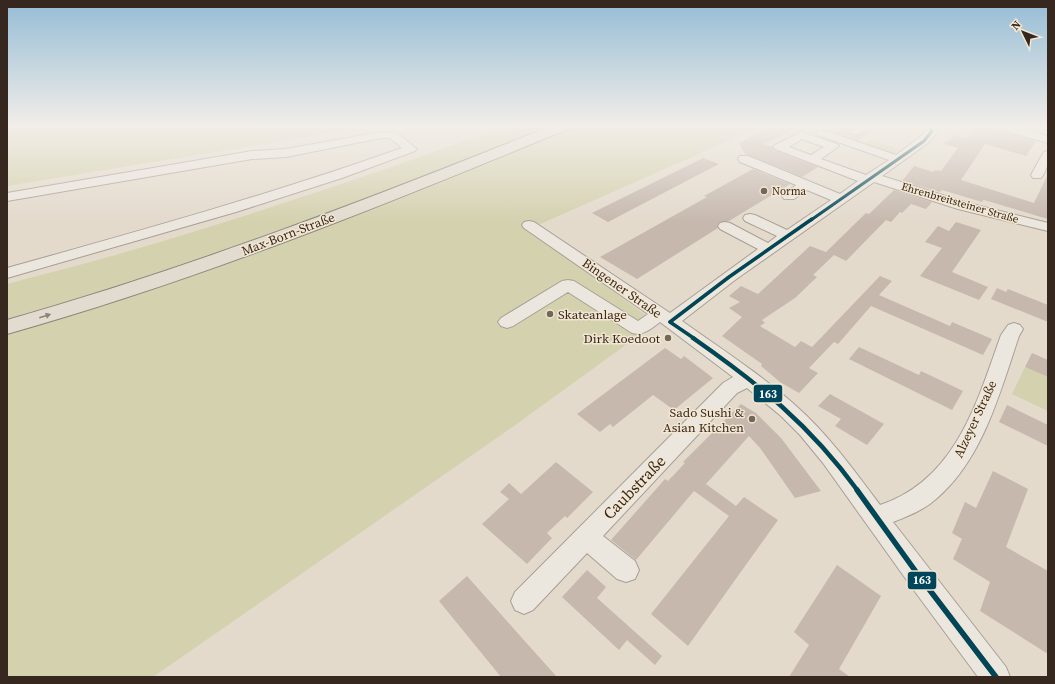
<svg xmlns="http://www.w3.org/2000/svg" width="1055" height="684" font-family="'Source Serif 4',serif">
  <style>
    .green { fill: #d4d1af }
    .building { fill: #c6b8ad }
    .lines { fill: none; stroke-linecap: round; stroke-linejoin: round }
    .minor-casing { stroke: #a89f96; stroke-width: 2 }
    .major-casing { stroke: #8d857c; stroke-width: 2 }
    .minor { fill: #ebe6de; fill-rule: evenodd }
    .major { fill: #e2dbcf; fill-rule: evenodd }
    .bus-1-far3-casing { stroke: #f3e7d2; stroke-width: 5 }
    .bus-1-far2-casing { stroke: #f3e7d2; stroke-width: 6 }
    .bus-1-far1-casing { stroke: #f3e7d2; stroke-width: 8 }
    .bus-1-casing { stroke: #f3e7d2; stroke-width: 8 }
    .bus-1-far3 { stroke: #00465a; stroke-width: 3 }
    .bus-1-far2 { stroke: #00465a; stroke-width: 3.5 }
    .bus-1-far1 { stroke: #00465a; stroke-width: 4.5 }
    .bus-1 { stroke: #00465a; stroke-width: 5.5 }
    .oneway { fill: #8c8276 }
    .poi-dot { fill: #73665b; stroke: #f3e7d2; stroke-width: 1.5 }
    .labels { text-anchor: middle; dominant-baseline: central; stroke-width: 3; stroke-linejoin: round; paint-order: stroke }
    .far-poi-label { font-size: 11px; fill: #36281e; stroke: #f3e7d2; text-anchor: start }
    .far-street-label { font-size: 11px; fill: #36281e; stroke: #f3e7d2 }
    .street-label { font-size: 13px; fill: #36281e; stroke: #f3e7d2 }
    .poi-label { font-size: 13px; fill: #36281e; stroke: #f3e7d2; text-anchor: end }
    .near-street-label { font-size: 16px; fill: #36281e; stroke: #f3e7d2 }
    .line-badge { stroke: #f3e7d2; stroke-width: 1.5 }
    .badge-label { font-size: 11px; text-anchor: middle; font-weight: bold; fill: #fff }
  </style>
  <rect width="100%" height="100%" fill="#e3dacc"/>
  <g class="green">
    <polygon points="7,126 374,126 7,186"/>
    <path d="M507,126H762L529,229L656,323L514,426L153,677H7V284C48,273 89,263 129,251C257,214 382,171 507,126Z"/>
    <polygon points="871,139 892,147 897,151 893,154 888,153 862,145"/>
    <polygon points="1025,367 1048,377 1048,411 1012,394"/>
  </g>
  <g class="building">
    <polygon points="773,126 799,126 764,144 772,147 774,150 818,167 802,177 745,154 739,143"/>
    <polygon points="844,126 855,126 848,132 851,136 860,135 872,126 880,126 858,140 834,132"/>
    <polygon points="981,126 992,126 995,129 1036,141 1026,156 985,144 961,180 1034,203 1048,174 1048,219 984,200 985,198 982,202 942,190 940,192 902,181 914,166 933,172 935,170 941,171 958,148 943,144 956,135 965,138"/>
    <polygon points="703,158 719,164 608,222 592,213"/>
    <polygon points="753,169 790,184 729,221 720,222 717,225 718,228 637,279 600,257 707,197 704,196"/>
    <polygon points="894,190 932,202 926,209 911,204 902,213 900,212 891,222 886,220 846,261 834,255 813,275 817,277 795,298 762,320 765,323 760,326 795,347 801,341 812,347 880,276 892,281 879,295 950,326 952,322 992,339 983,355 871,306 838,344 834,342 809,368 818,373 799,393 780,382 761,366 762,364 722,336 742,317 729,308 740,302 729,296 741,286 758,294 810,246 834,255 826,252 866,213 869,214"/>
    <polygon points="956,222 981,230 952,272 988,287 979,300 920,276 942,248 925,242 938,226 949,231"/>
    <polygon points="997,288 1006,292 1008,289 1048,305 1048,322 991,299"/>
    <polygon points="859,347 919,375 921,371 963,391 952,410 849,359"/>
    <polygon points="665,348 681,359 684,356 713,378 674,410 653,395 613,427 610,424 600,432 577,414"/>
    <polygon points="1032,353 1048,360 1048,377 1025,367"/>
    <polygon points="830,394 884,424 867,445 835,426 841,419 818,406"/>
    <polygon points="741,404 756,413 781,438 821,491 795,498 760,448 749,436 706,484 736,506 744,497 778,520 688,646 651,614 729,516 694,491 636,560 611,540 665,479 668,481 685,463 683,462"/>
    <polygon points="1007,405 1048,425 1048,446 999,422"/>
    <polygon points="556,462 593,492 567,518 565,516 547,533 552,538 527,564 482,524 509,499 500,492 509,483 521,494"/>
    <polygon points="993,471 1028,489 1006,547 1048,571 1048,654 980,611 990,582 953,559 962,539 952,533 965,502 976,508"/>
    <polygon points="837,565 881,596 839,669 850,677 789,677 809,645 794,632"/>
    <polygon points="587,570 606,587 597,598 662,656 655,665 627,640 619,650 562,597"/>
    <polygon points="467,576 522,638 557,677 501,677 439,601"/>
  </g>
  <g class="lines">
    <g class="minor-casing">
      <g id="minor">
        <polygon points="857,126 871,126 859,134 851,134 849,132"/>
        <path d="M924,126H934L938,131L928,143L882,176L968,203L1048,223V231L958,209L874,182L735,280L682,321C720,348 760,374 795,405C828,434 854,470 880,505C956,480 977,402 1001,335L1008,325L1014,323L1020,325L1023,329L1019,336C1000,392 983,459 936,499C924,510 908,516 893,522L1006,667L1010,677H978L913,589L823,463L800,435L781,416L747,388L737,393L603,536L635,561L639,570L635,579L626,582L617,579L587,553L533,610L524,614L515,610L511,601L515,592L723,383L733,377L660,322C651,329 643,336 632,333L568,292L513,326L507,328L501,326L498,322L501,318L562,281L568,280L574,281L638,321L648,314L524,228L522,225L524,222L529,221L534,222L670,313L758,249L720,229L718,226L720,223L725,222L730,223L768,243L777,236L745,221L743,218L745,215L750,214L755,215L787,230L831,200L807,190L794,199H784L782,196L796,185L740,162L738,159L740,156H748L840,194L858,181L775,149L773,147L775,145L801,132L837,144L839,146L821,159L866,175L889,160L818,135L816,133L818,131H826L896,155L925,133L926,131ZM802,139L824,147L811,155L789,147Z"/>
        <polygon points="962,126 975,126 976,127 970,130 964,128"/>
        <polygon points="993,126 1011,126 1048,136 1048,143 995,128"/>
        <path d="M381,132L397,133L417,149L415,151L342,178L236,212L7,278V268C140,231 272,194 402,148L390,138H381L286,157L252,159L7,201V193L252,151L286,149Z"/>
        <path d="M1048,151C1048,162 1048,169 1041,178H1033L1031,175L1042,155L1044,152Z"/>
      </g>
    </g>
    <g class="major-casing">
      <path id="major" d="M551,126H570L568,129C384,205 199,280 7,334V320C193,267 372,198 551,126Z"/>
    </g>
    <use href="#minor" class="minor"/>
    <use href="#major" class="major"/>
    <g class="bus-1-far3-casing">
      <polyline id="bus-1-far3" points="811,220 924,141 932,131 929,126"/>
    </g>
    <g class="bus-1-far2-casing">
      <g id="bus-1-far2">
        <polyline points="670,322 695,339"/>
        <polyline points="670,322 729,277 812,219"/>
      </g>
    </g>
    <g class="bus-1-far1-casing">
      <path id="bus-1-far1" d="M693,338C759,384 810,425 858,491"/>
    </g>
    <g class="bus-1-casing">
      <polyline id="bus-1" points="857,490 919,576 996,677"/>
    </g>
    <use href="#bus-1-far3" class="bus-1-far3"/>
    <use href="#bus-1-far2" class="bus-1-far2"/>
    <use href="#bus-1-far1" class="bus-1-far1"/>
    <use href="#bus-1" class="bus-1"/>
  </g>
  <defs><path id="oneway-solid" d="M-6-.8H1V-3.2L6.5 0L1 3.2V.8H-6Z"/></defs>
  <use class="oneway" href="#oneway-solid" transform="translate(45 316) rotate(-18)"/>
  <linearGradient id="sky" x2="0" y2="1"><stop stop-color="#95bcd6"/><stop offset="0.57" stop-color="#f2eee8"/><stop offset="1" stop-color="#f2eee8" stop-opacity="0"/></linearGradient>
  <rect width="1055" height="222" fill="url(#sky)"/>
  <g class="poi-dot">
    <circle cx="764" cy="191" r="4"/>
    <circle cx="550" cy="314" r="4"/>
    <circle cx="668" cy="338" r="4"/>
    <circle cx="752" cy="419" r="4"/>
  </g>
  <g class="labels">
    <g class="far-poi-label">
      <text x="772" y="191">Norma</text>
    </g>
    <g class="far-street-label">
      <text transform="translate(960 203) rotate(16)">Ehrenbreitsteiner Straße</text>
    </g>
    <g class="street-label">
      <text transform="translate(288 234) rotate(-21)">Max-Born-Straße</text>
      <text transform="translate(622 288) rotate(35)">Bingener Straße</text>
      <text transform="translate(975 419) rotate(-65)">Alzeyer Straße</text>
    </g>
    <g class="poi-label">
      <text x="558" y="314" text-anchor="start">Skateanlage</text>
      <text x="660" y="338">Dirk Koedoot</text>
      <text x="744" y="412">Sado Sushi &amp;<tspan x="744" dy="15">Asian Kitchen</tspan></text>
    </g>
    <g class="near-street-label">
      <text transform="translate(634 487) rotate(-46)">Caubstraße</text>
    </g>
  </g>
  <g class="line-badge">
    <rect x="753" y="384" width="30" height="19" rx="4" fill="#00465a"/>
    <rect x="907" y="571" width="30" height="19" rx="4" fill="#00465a"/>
  </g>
  <g class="badge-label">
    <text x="768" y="398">163</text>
    <text x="922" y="584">163</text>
  </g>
  <rect width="1055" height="684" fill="none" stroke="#36281e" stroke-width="16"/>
  <g transform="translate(1023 32) rotate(313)" stroke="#f3e7d2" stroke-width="3" paint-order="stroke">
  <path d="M0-3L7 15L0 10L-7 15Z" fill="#36281e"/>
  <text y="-6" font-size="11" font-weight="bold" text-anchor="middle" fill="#36281e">N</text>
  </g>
</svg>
